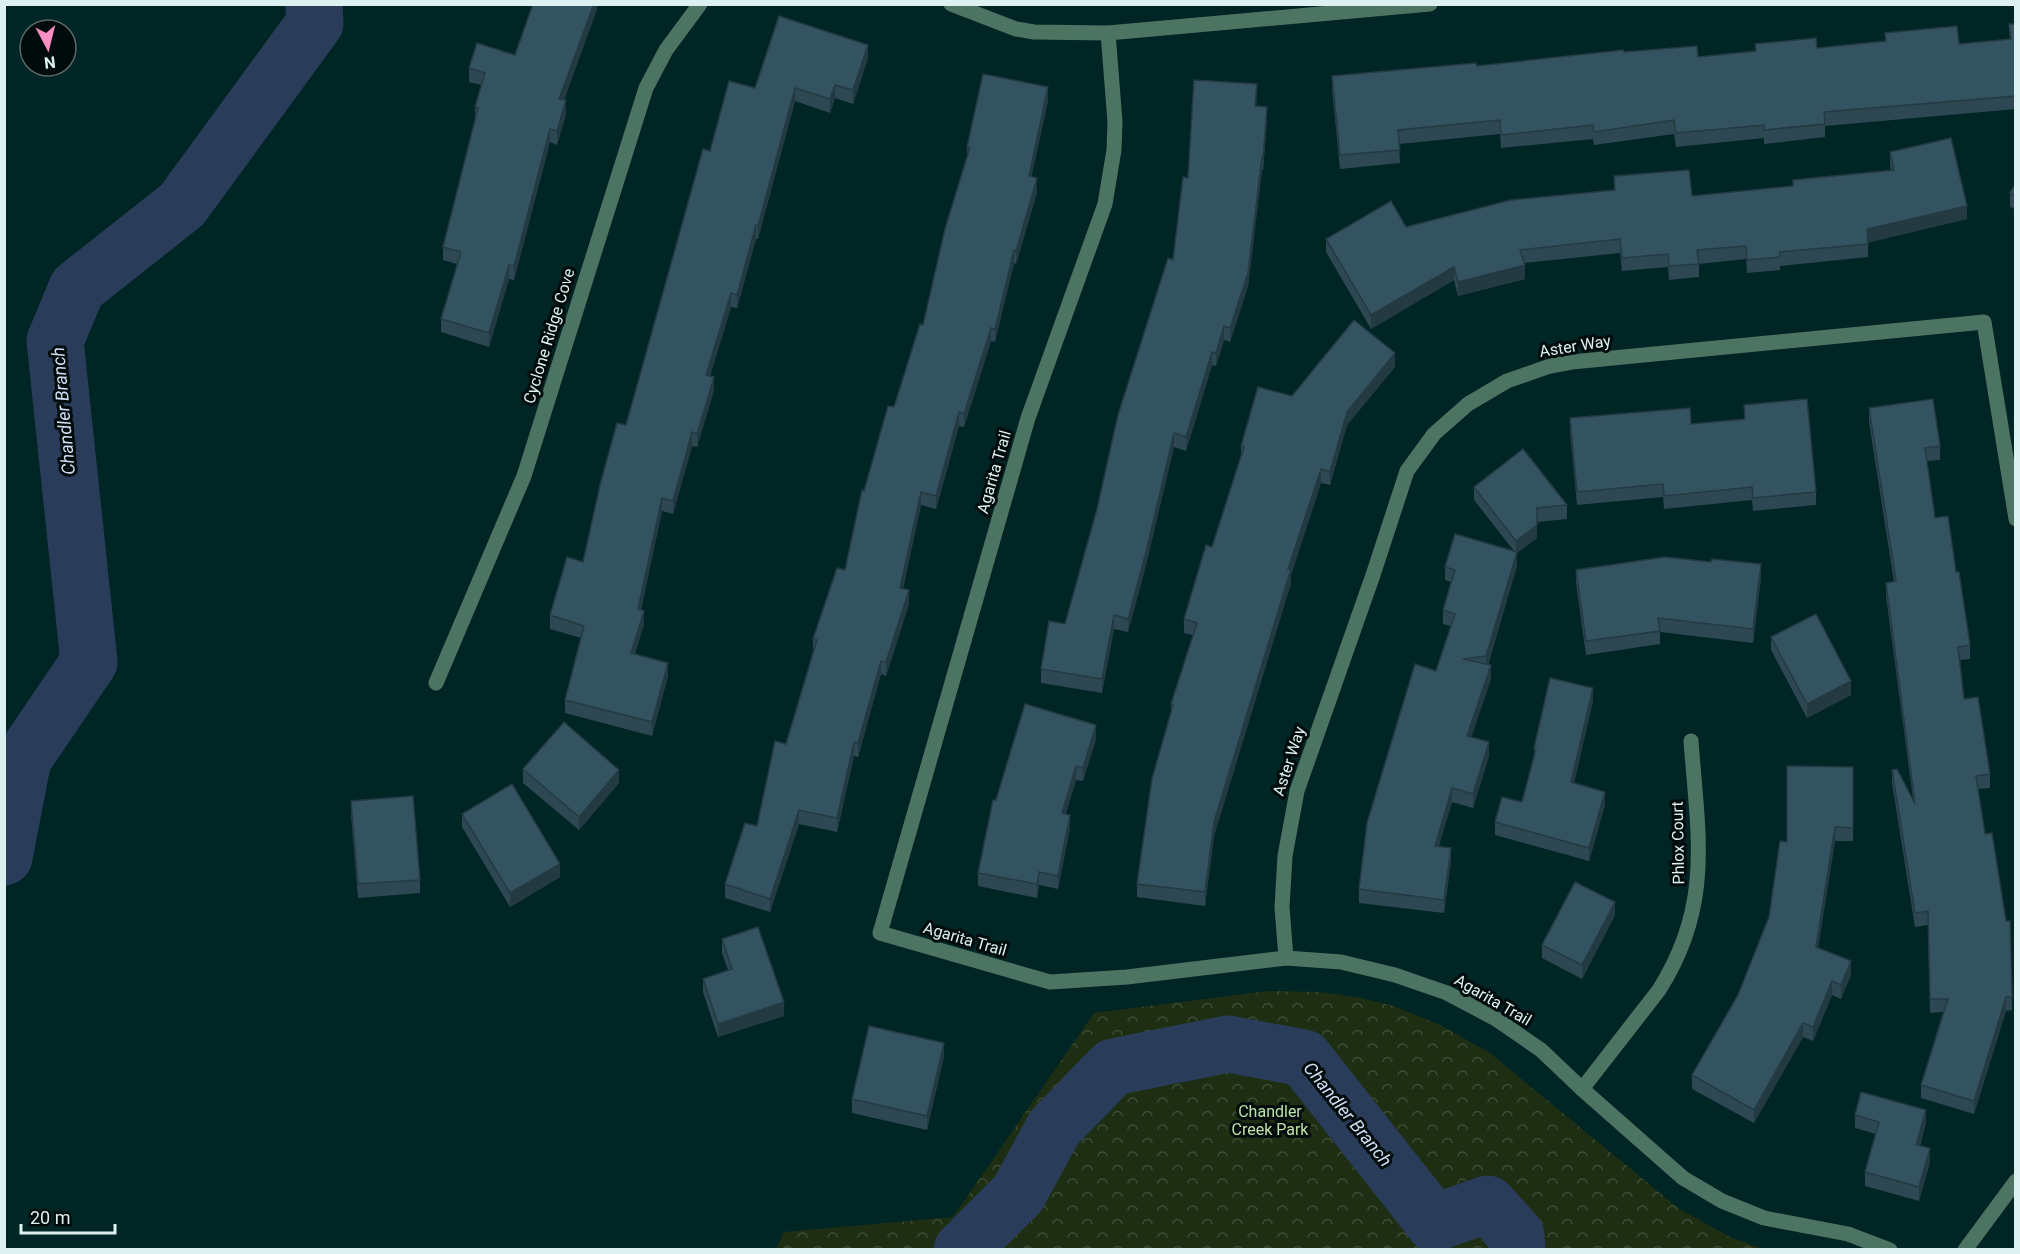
<svg xmlns="http://www.w3.org/2000/svg" width="2020" height="1254" font-family="Roboto,sans-serif">
  <style>
    .park { fill: url(#park-crowns) }
    .lines { fill: none; stroke-linecap: round; stroke-linejoin: round }
    .river { stroke: #293d5a; stroke-width: 57 }
    .minor { stroke: #4c7462; stroke-width: 15 }
    .wall { fill: #2d4753 }
    .shaded-wall { fill: #243a43 }
    .building { fill: #345360; stroke: #243a43; stroke-width: 1.5 }
    .labels { text-anchor: middle; dominant-baseline: central; stroke-width: 6; stroke-linejoin: round; paint-order: stroke }
    .street-label { font-size: 16px; fill: #ddf1f1; stroke: #010b0b }
    .park-label { font-size: 16px; fill: #bde2a8; stroke: #010b0b }
    .water-label { font-size: 18px; font-style: italic; fill: #cfdef4; stroke: #010b0b }
  </style>
  <defs>
    <pattern id="park-crowns" width="20" height="18" patternUnits="userSpaceOnUse" patternTransform="scale(1.5)"><rect width="20" height="18" fill="#1e2e13"/><path d="M2 6a3 3 0 1 1 6 0M12 15a3 3 0 1 1 6 0" fill="none" stroke="#3e4d36"/></pattern>
  </defs>
  <rect width="100%" height="100%" fill="#002525"/>
  <polygon class="park" points="1268,991 1320,992 1357,997 1394,1006 1440,1025 1490,1053 1678,1208 1730,1237 1763,1249 776,1249 784,1232 953,1217 1094,1013"/>
  <g class="lines">
    <g class="river">
      <polyline points="4,857 23,759 89,662 55,341 77,288 182,205 315,23 314,4"/>
      <polyline points="962,1250 1018,1194 1054,1128 1113,1067 1228,1044 1304,1058 1434,1223 1488,1204 1516,1235 1517,1250"/>
    </g>
    <g class="minor">
      <polyline points="951,4 1016,29 1034,32 1108,33 1430,4"/>
      <polyline points="1108,33 1115,122 1114,150 1105,204 1028,418 880,933 1050,982 1127,977 1286,958 1341,962 1395,975 1447,993 1496,1019 1541,1050 1582,1089 1683,1178 1722,1201 1764,1218 1848,1234 1890,1250"/>
      <polyline points="436,683 524,476 646,88 666,50 700,4"/>
      <polyline points="1286,958 1282,907 1285,856 1297,791 1373,575 1407,471 1434,434 1468,404 1507,381 1550,366 1572,362 1984,322 2016,519"/>
      <path d="M1582,1089L1659,990C1713,905 1698,836 1691,741"/>
      <polyline points="1965,1250 2016,1181"/>
    </g>
  </g>
  <g class="wall">
    <polygon points="597,4 597,9 564,100 566,114 557,145 550,142 514,280 509,279 489,347 441,332 441,319 457,264 443,260 443,247 475,120 475,107 481,85 469,82 469,68 515,55"/>
    <polygon points="2009,24 2016,24 2016,109 1825,126 1825,137 1764,144 1764,138 1676,147 1674,134 1594,145 1593,139 1501,148 1500,134 1399,144 1400,163 1340,169 1332,89 1332,76 1477,66 1624,52 1698,57 1755,51 1755,44 1817,48 1885,41 1885,33 1959,44 2010,39"/>
    <polygon points="868,58 853,104 835,98 830,113 795,101 758,239 756,239 737,308 731,307 710,376 714,390 697,447 692,446 673,514 662,511 641,610 644,624 635,654 668,676 652,736 565,713 565,700 581,638 550,629 550,615 583,562 710,151 755,88"/>
    <polygon points="1257,98 1256,106 1267,120 1263,170 1262,170 1248,286 1230,342 1224,340 1216,366 1212,365 1186,451 1174,447 1146,565 1128,632 1114,629 1102,693 1041,683 1041,669 1065,624 1173,260"/>
    <polygon points="1048,101 1031,176 1037,192 1016,264 1014,263 995,342 991,341 964,427 959,426 936,509 921,505 903,589 909,604 886,676 881,674 858,757 854,756 837,832 799,824 770,912 725,898 725,884 757,826 786,744 813,651 813,639 845,570 864,491 923,325 967,156 967,147"/>
    <polygon points="1890,152 1967,219 1868,242 1868,257 1780,266 1780,270 1747,273 1746,259 1699,264 1699,277 1669,280 1668,267 1622,271 1620,253 1524,263 1525,279 1458,296 1454,280 1371,329 1326,252 1326,239 1406,227 1614,190 1614,176 1692,196 1793,186 1793,180 1891,171 1890,165"/>
    <polygon points="2016,183 2016,209 2010,207 2010,193"/>
    <polygon points="1395,367 1347,425 1330,485 1321,483 1291,575 1291,583 1214,836 1205,906 1137,897 1137,884 1171,713 1171,704 1193,635 1184,633 1184,619 1212,547 1241,457 1241,446 1292,396"/>
    <polygon points="1744,405 1816,492 1816,505 1753,511 1752,500 1664,509 1663,497 1577,505 1570,432 1570,418 1691,424 1744,419"/>
    <polygon points="1869,408 1940,446 1940,460 1927,461 1935,518 1956,572 1970,645 1970,659 1960,660 1964,699 1990,774 1990,788 1978,789 1985,834 2006,921 2010,921 2012,1010 2006,1011 1974,1114 1921,1098 1921,1085 1943,1012 1930,1013 1928,925 1915,927 1892,783 1892,770 1913,799 1886,596 1886,583 1894,582 1869,422"/>
    <polygon points="1474,487 1567,505 1567,519 1537,522 1537,538 1517,553 1517,566 1488,665 1491,679 1471,737 1489,756 1473,808 1452,802 1438,847 1451,862 1444,913 1359,903 1359,889 1451,626 1443,624 1443,610 1451,582 1445,580 1445,567 1514,551 1474,500"/>
    <polygon points="1711,562 1761,578 1753,643 1660,632 1660,644 1586,655 1576,583 1576,570"/>
    <polygon points="1771,637 1851,695 1807,718 1771,650"/>
    <polygon points="1593,701 1574,783 1605,805 1589,861 1495,835 1495,822 1522,802 1534,756 1534,748"/>
    <polygon points="1096,739 1083,781 1076,780 1065,814 1070,828 1058,889 1039,885 1037,898 978,886 978,873 996,800"/>
    <polygon points="1853,767 1853,841 1835,841 1818,948 1851,975 1841,999 1832,995 1813,1041 1803,1037 1754,1123 1692,1089 1692,1075 1738,995 1769,917 1787,842"/>
    <polygon points="523,769 619,783 579,830 523,783"/>
    <polygon points="351,801 420,880 420,893 358,898 351,815"/>
    <polygon points="462,814 560,877 510,907 462,827"/>
    <polygon points="1615,915 1582,979 1542,958 1542,945"/>
    <polygon points="722,939 784,1016 718,1037 703,992 703,979 728,970 722,953"/>
    <polygon points="944,1056 927,1130 852,1113 852,1099"/>
    <polygon points="1855,1115 1926,1123 1920,1146 1930,1162 1919,1201 1865,1186 1865,1172 1876,1134 1855,1128"/>
  </g>
  <g class="shaded-wall">
    <polygon points="594,4 597,4 597,9 559,112 559,99"/>
    <polygon points="868,45 868,58 853,104 853,90"/>
    <polygon points="835,85 835,98 830,113 830,99"/>
    <polygon points="1048,87 1048,101 1029,189 1029,176"/>
    <polygon points="795,88 795,101 758,239 758,226"/>
    <polygon points="566,100 566,114 557,145 557,131"/>
    <polygon points="1267,107 1267,120 1263,170 1263,157"/>
    <polygon points="550,129 550,142 514,280 514,266"/>
    <polygon points="1262,157 1262,170 1248,286 1230,342 1230,328"/>
    <polygon points="1037,178 1037,192 1016,264 1016,251"/>
    <polygon points="1967,206 1967,219 1867,243 1867,229"/>
    <polygon points="756,225 756,239 737,308 737,295"/>
    <polygon points="1014,250 1014,263 995,342 995,329"/>
    <polygon points="509,265 509,279 489,347 489,333"/>
    <polygon points="1525,265 1525,279 1458,296 1458,282"/>
    <polygon points="1454,267 1454,280 1371,329 1371,315"/>
    <polygon points="731,293 731,307 706,388 706,375"/>
    <polygon points="1224,326 1224,340 1216,366 1216,353"/>
    <polygon points="991,328 991,341 964,427 964,414"/>
    <polygon points="1212,352 1212,365 1186,451 1186,437"/>
    <polygon points="1395,353 1395,367 1347,425 1330,485 1330,472 1347,412"/>
    <polygon points="714,377 714,390 697,447 697,434"/>
    <polygon points="959,412 959,426 936,509 936,496"/>
    <polygon points="692,432 692,446 673,514 673,501"/>
    <polygon points="1174,433 1174,447 1146,565 1128,632 1128,619"/>
    <polygon points="1321,469 1321,483 1291,575 1291,583 1214,836 1205,906 1205,892 1214,822 1288,569"/>
    <polygon points="921,492 921,505 900,601 900,588"/>
    <polygon points="662,498 662,511 638,622 638,609"/>
    <polygon points="1537,525 1537,538 1517,553 1517,566 1486,669 1486,656 1516,554 1516,541"/>
    <polygon points="1761,564 1761,578 1753,643 1753,629"/>
    <polygon points="909,590 909,604 886,676 886,662"/>
    <polygon points="644,611 644,624 631,667 631,653"/>
    <polygon points="1114,615 1114,629 1102,693 1102,679"/>
    <polygon points="881,661 881,674 858,757 858,743"/>
    <polygon points="668,663 668,676 652,736 652,722"/>
    <polygon points="1491,665 1491,679 1467,750 1467,736"/>
    <polygon points="1851,681 1851,695 1807,718 1807,704"/>
    <polygon points="1593,688 1593,701 1571,796 1571,782"/>
    <polygon points="1096,725 1096,739 1083,781 1083,768"/>
    <polygon points="854,742 854,756 837,832 837,818"/>
    <polygon points="1489,742 1489,756 1473,808 1473,794"/>
    <polygon points="1076,766 1076,780 1062,827 1062,813"/>
    <polygon points="619,770 619,783 579,830 579,817"/>
    <polygon points="1452,788 1452,802 1435,860 1435,846"/>
    <polygon points="1605,792 1605,805 1589,861 1589,848"/>
    <polygon points="799,810 799,824 770,912 770,899"/>
    <polygon points="1070,815 1070,828 1058,889 1058,876"/>
    <polygon points="1835,827 1835,841 1816,961 1816,947"/>
    <polygon points="1451,848 1451,862 1444,913 1444,900"/>
    <polygon points="560,864 560,877 510,907 510,893"/>
    <polygon points="1039,872 1039,885 1037,898 1037,884"/>
    <polygon points="1615,902 1615,915 1582,979 1582,965"/>
    <polygon points="1851,961 1851,975 1841,999 1841,985"/>
    <polygon points="1832,981 1832,995 1813,1041 1813,1027"/>
    <polygon points="2006,997 2006,1011 1974,1114 1974,1101"/>
    <polygon points="784,1002 784,1016 718,1037 718,1024"/>
    <polygon points="1803,1023 1803,1037 1754,1123 1754,1110"/>
    <polygon points="944,1043 944,1056 927,1130 927,1116"/>
    <polygon points="1926,1110 1926,1123 1916,1158 1916,1145"/>
    <polygon points="1930,1148 1930,1162 1919,1201 1919,1187"/>
  </g>
  <g class="building">
    <polygon points="533,4 594,4 559,99 566,100 557,131 550,129 514,266 509,265 489,333 441,319 461,252 443,247 478,108 475,107 485,73 469,68 477,43 515,55"/>
    <polygon points="779,16 868,45 853,90 835,85 830,99 795,88 758,226 756,225 737,295 731,293 706,375 714,377 697,434 692,432 673,501 662,498 638,609 644,611 631,653 668,663 652,722 565,700 584,626 550,615 567,557 583,562 600,485 617,423 626,425 703,149 710,151 729,81 755,88"/>
    <polygon points="2009,24 2016,24 2016,96 1824,112 1825,124 1764,130 1764,125 1676,133 1674,120 1594,132 1593,125 1501,135 1500,120 1398,130 1400,150 1340,155 1332,76 1476,63 1477,66 1623,50 1624,52 1697,46 1698,57 1756,51 1755,44 1816,38 1817,48 1886,41 1885,33 1957,26 1959,44 2011,39"/>
    <polygon points="983,74 1048,87 1029,176 1037,178 1016,251 1014,250 995,329 991,328 964,414 959,412 936,496 921,492 900,588 909,590 886,662 881,661 858,743 854,742 837,818 799,810 770,899 725,884 745,823 757,826 775,741 786,744 817,640 813,639 837,568 845,570 862,490 864,491 888,406 894,407 920,324 923,325 945,229 970,147 967,147"/>
    <polygon points="1194,80 1257,84 1255,106 1267,107 1263,157 1262,157 1248,273 1230,328 1224,326 1216,353 1212,352 1186,437 1174,433 1146,552 1128,619 1114,615 1102,679 1041,669 1049,621 1065,624 1097,509 1118,415 1168,258 1173,260 1183,177 1188,178"/>
    <polygon points="1951,138 1967,206 1867,229 1868,244 1780,252 1780,257 1747,260 1746,246 1697,250 1699,264 1669,266 1668,254 1622,258 1620,239 1520,250 1525,265 1458,282 1454,267 1371,315 1326,239 1391,201 1406,227 1511,200 1615,190 1614,176 1689,170 1692,196 1793,186 1793,180 1894,170 1890,152"/>
    <polygon points="2016,183 2016,196 2010,193"/>
    <polygon points="1354,320 1395,353 1347,412 1330,472 1321,469 1288,569 1291,569 1214,822 1205,892 1137,884 1152,779 1173,705 1171,704 1197,623 1184,619 1206,545 1212,547 1244,447 1241,446 1258,387 1292,396"/>
    <polygon points="1807,399 1816,492 1753,498 1752,487 1664,496 1663,484 1577,492 1570,418 1690,408 1691,424 1745,419 1744,405"/>
    <polygon points="1933,399 1940,446 1925,448 1935,518 1948,516 1956,572 1959,572 1970,645 1958,647 1964,699 1978,697 1990,774 1976,776 1985,834 1992,833 2006,921 2010,921 2012,997 2006,997 1974,1101 1921,1085 1948,999 1930,999 1928,911 1915,913 1892,770 1897,769 1915,804 1886,583 1896,581 1869,408"/>
    <polygon points="1523,449 1567,505 1537,508 1537,525 1516,541 1474,487"/>
    <polygon points="1455,534 1517,552 1486,656 1463,659 1491,665 1467,736 1489,742 1473,794 1452,788 1435,846 1451,848 1444,900 1359,889 1367,823 1415,664 1436,671 1455,614 1443,610 1455,570 1445,567"/>
    <polygon points="1665,557 1711,562 1712,559 1761,564 1753,629 1658,618 1660,631 1586,641 1576,570"/>
    <polygon points="1816,614 1851,681 1807,704 1771,637"/>
    <polygon points="1550,678 1593,688 1571,782 1605,792 1589,848 1495,822 1502,797 1522,802 1536,749 1534,748"/>
    <polygon points="1025,704 1096,725 1083,768 1076,766 1062,813 1070,815 1058,876 1039,872 1037,884 978,873 993,800 996,800"/>
    <polygon points="564,722 619,770 579,817 523,769"/>
    <polygon points="1787,766 1853,767 1853,828 1835,827 1816,947 1851,961 1841,985 1832,981 1813,1027 1803,1023 1754,1110 1692,1075 1738,995 1769,917 1780,841 1787,842"/>
    <polygon points="512,784 560,864 510,893 462,814"/>
    <polygon points="413,796 420,880 358,884 351,801"/>
    <polygon points="1575,882 1615,902 1582,965 1542,945"/>
    <polygon points="758,927 784,1002 718,1024 703,979 732,969 722,939"/>
    <polygon points="869,1026 944,1043 927,1116 852,1099"/>
    <polygon points="1861,1092 1926,1110 1916,1145 1930,1148 1919,1187 1865,1172 1879,1122 1855,1115"/>
  </g>
  <g class="labels">
    <g class="street-label">
      <text transform="translate(549 336) rotate(-73)">Cyclone Ridge Cove</text>
      <text transform="translate(1575 346) rotate(-9)">Aster Way</text>
      <text transform="translate(994 472) rotate(-74)">Agarita Trail</text>
      <text transform="translate(1289 761) rotate(-72)">Aster Way</text>
      <text transform="translate(1678 843) rotate(-91)">Phlox Court</text>
      <text transform="translate(965 939) rotate(16)">Agarita Trail</text>
      <text transform="translate(1493 1000) rotate(30)">Agarita Trail</text>
    </g>
    <g class="park-label">
      <text x="1270" y="1111">Chandler<tspan x="1270" dy="18">Creek Park</tspan></text>
    </g>
    <g class="water-label">
      <text transform="translate(63 411) rotate(-95)">Chandler Branch</text>
      <text transform="translate(1348 1114) rotate(51)">Chandler Branch</text>
    </g>
  </g>
  <rect width="2020" height="1254" fill="none" stroke="#ddf1f1" stroke-width="12"/>
  <g transform="translate(48 48) rotate(173)"><circle r="28" fill="#010b0b" stroke="#596767" stroke-width="1.5"/>
  <path d="M0-4.5L10 22L0 15L-10 22Z" fill="#fb8fc4"/>
  <text y="-9" font-size="16" font-weight="bold" text-anchor="middle" fill="#ddf1f1">N</text>
  </g>
  <path d="M21 1224v9h94v-9" fill="none" stroke="#ddf1f1" stroke-width="3"/>
  <text x="30" y="1224" font-size="18" fill="#ddf1f1" stroke="#010b0b" stroke-width="4.5" paint-order="stroke">20 m</text>
</svg>
